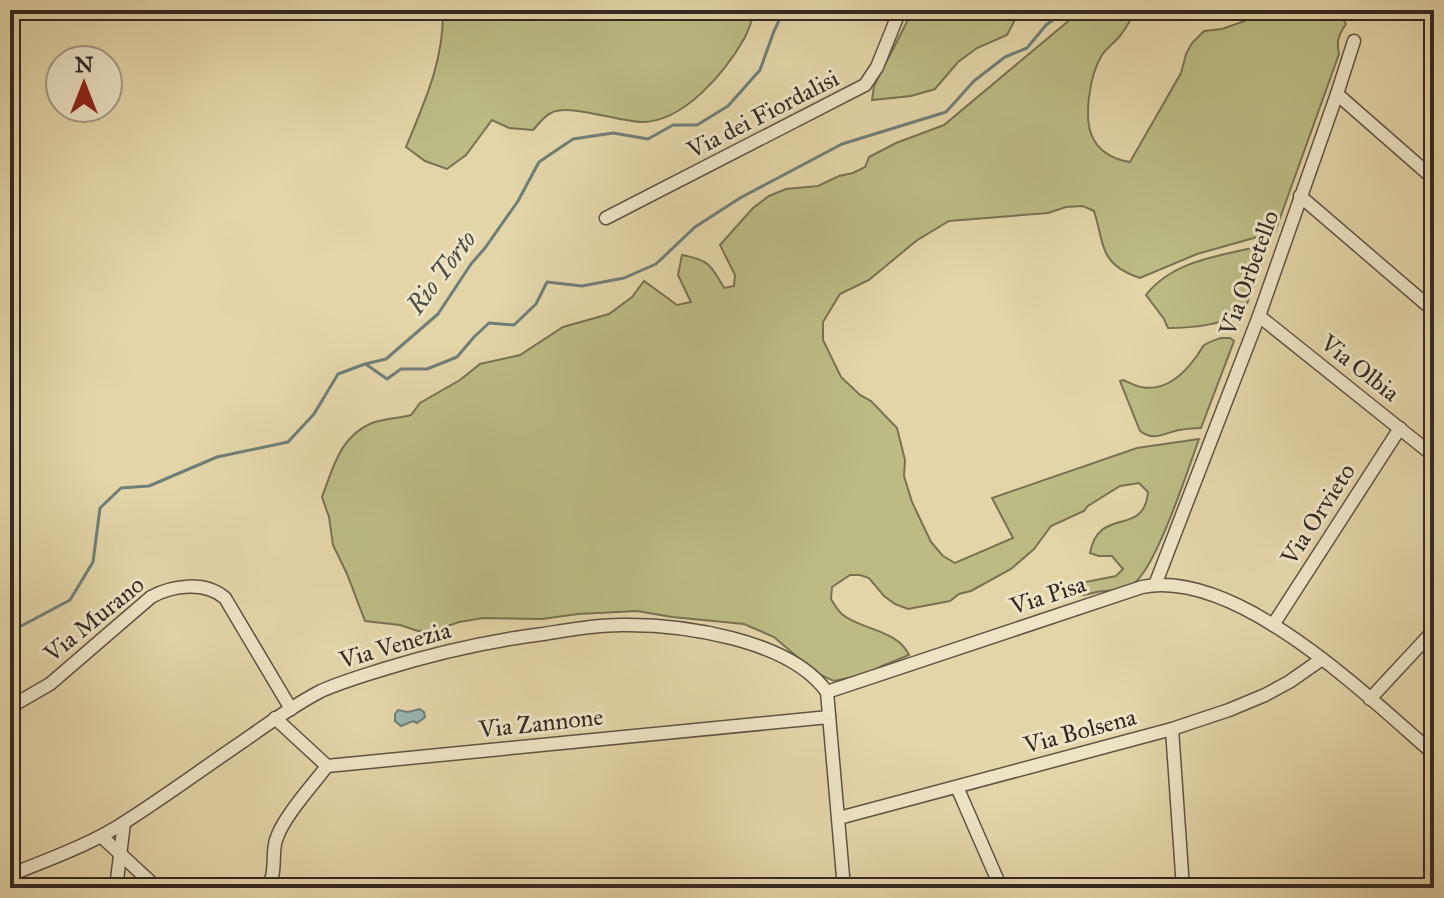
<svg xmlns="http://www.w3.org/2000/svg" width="1444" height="898" font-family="'IM FELL Great Primer',serif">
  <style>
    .green { fill: #bbbb83; stroke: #787253; stroke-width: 2 }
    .water { fill: #97b7b1; stroke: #6f7e78; stroke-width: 2 }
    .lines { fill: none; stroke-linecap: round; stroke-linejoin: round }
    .stream { stroke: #6f7e78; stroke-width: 3 }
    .street-casing { stroke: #605344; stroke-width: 15 }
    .street { stroke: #ede4c6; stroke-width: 12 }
    .labels { text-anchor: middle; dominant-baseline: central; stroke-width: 6; stroke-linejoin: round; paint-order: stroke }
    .street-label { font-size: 24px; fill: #342823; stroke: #ede4c6 }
    .water-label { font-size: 26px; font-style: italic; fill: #4d4c46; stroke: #ede4c6 }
  </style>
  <rect width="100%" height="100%" fill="#e3d5a8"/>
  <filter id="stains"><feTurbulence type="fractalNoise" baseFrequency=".0025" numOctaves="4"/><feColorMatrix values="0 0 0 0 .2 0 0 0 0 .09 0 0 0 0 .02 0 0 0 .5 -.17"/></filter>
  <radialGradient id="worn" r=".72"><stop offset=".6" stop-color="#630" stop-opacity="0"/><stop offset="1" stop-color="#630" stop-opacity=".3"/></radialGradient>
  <g class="green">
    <path d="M443,10H755C752,20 749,30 744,39C725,72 684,122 642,122C619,122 569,103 551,113C544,116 538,125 533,130L509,128L492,120L466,155L447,169L425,161L406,147C425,101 444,60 443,10Z"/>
    <polygon points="913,10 1020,10 1007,35 977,48 958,62 935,89 911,96 872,100 874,86"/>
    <path d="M1104,10H1136C1131,19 1126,29 1119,37C1114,43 1107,48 1102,55C1090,74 1082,121 1094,140C1101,153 1116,160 1130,162L1181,73L1186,54L1192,43L1204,31L1222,29L1245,21L1256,10H1337L1346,24C1339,34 1336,41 1339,54L1275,232L1197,254L1140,278C1099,264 1105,246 1094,211L1083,206L1066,207L1048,213L949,221L916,241L869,280L840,294L823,322V340L841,377L860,395L871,401L897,428L905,460L904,476L912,502L931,542L943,556L955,563L1013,538L992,498L1137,448L1199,439C1188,469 1156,569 1133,584C1123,591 1109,590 1097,592C1085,595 1080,597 1067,593L1070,585L1116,576L1123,569L1112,556H1099L1090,553C1099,505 1144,538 1148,492L1139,483L1120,486L1088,506L1084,511L1051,526L1034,549L1011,569L971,591L959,594L950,601L908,609L895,604L884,596L869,578L860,575H850L832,587L831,599C834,604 838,611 843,615C862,630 898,630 909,655L882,666L866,674L834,681L816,673L774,637L744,624L672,617L637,611L578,614L542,619L483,618L459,622L436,630L418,631L400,625L365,621L347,574L333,545L329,517L322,497C333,468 340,436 372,423C384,419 399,418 411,415L420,403L460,380L480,364L520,355L563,327L609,314L632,297L644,281L677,305L691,302L678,275L682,255C709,260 711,265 724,288L734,286L735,275L720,245L753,208L769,196L786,189L818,186L839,176L853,173L865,167L869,157L896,143L944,125L1072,18L1095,16Z"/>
    <path d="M1261,246L1266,250L1244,312C1220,325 1195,328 1168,328L1164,319L1146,295C1173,260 1220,256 1261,246Z"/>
    <path d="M1221,338H1230L1234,341L1201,428C1194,428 1186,429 1179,430C1164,433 1154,442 1140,431L1120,381L1123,380C1129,382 1135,386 1141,387C1165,392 1183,375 1196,357C1197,356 1202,348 1203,346C1208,342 1215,340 1221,338Z"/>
  </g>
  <polygon class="water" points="420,709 424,712 425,717 417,723 413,721 401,726 395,721 395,714 398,710 408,712"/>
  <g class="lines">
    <g class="stream">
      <polyline points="367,365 387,379 401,369 427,369 457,357 474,337 489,323 514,325 536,304 547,282 582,286 624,278 656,264 695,227 740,198 842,144 946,112 974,81 1005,57 1027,48 1046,25 1067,10"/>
      <polyline points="10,632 70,600 93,562 100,508 121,488 149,486 217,457 288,442 314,414 338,374 365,364 386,359 438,314 471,264 485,248 518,201 539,162 573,139 613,133 648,139 673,125 697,125 728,106 760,70 774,31 784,10"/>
    </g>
    <g class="street-casing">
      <g id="street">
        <polyline points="1337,94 1354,41"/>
        <polyline points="1300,196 1434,311"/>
        <polyline points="606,218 865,85 877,67 900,10"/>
        <polyline points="1259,316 1434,456"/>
        <polyline points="1155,585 1259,316 1337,94 1434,179"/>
        <polyline points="1273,625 1400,428"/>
        <polyline points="1370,699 1434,630"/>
        <path d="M10,707L50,684L151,597C173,585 205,581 225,598L291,709"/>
        <polyline points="275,718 327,766 829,717"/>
        <polyline points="1172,729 1183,888"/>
        <polyline points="957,787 1001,888"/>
        <polyline points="839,818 1172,729 1229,710 1265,695 1289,682 1322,659"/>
        <polyline points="101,836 157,888"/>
        <path d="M10,875C49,859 90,845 125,822C166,796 205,767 245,740C269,723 294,705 321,691C341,682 362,676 384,669C436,653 488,641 543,634C568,630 594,625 621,625C681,624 789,639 827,692"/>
        <polyline points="116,888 124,823"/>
        <path d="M265,888C278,878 271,855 276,840C283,817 312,786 327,766"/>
        <path d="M844,888L827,692L1142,587C1237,568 1367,696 1434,754"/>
      </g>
    </g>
    <use href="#street" class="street"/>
  </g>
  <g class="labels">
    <g class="street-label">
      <text transform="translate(763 114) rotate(-27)">Via dei Fiordalisi</text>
      <text transform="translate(1249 273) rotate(-70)">Via Orbetello</text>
      <text transform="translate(1360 368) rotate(38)">Via Olbia</text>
      <text transform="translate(1318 514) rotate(-57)">Via Orvieto</text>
      <text transform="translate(1048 595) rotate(-18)">Via Pisa</text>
      <text transform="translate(94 619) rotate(-39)">Via Murano</text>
      <text transform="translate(395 645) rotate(-16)">Via Venezia</text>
      <text transform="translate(541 723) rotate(-6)">Via Zannone</text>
      <text transform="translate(1080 731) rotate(-15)">Via Bolsena</text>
    </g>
    <g class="water-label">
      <text transform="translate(441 272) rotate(-53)">Rio Torto</text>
    </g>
  </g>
  <rect width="1444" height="898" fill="none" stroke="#e3d5a8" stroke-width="40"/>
  <rect x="12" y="12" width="1420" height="874" fill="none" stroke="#342823" stroke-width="4"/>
  <rect x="20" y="20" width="1404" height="858" fill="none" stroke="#342823" stroke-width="2"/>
  <g transform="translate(84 84)"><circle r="38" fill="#ede4c6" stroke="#a39985" stroke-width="2"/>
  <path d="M0-6L14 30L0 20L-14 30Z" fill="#8f2418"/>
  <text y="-12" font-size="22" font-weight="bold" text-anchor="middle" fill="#342823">N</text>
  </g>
  <rect width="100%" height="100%" filter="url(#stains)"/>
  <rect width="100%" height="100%" fill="url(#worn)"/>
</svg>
